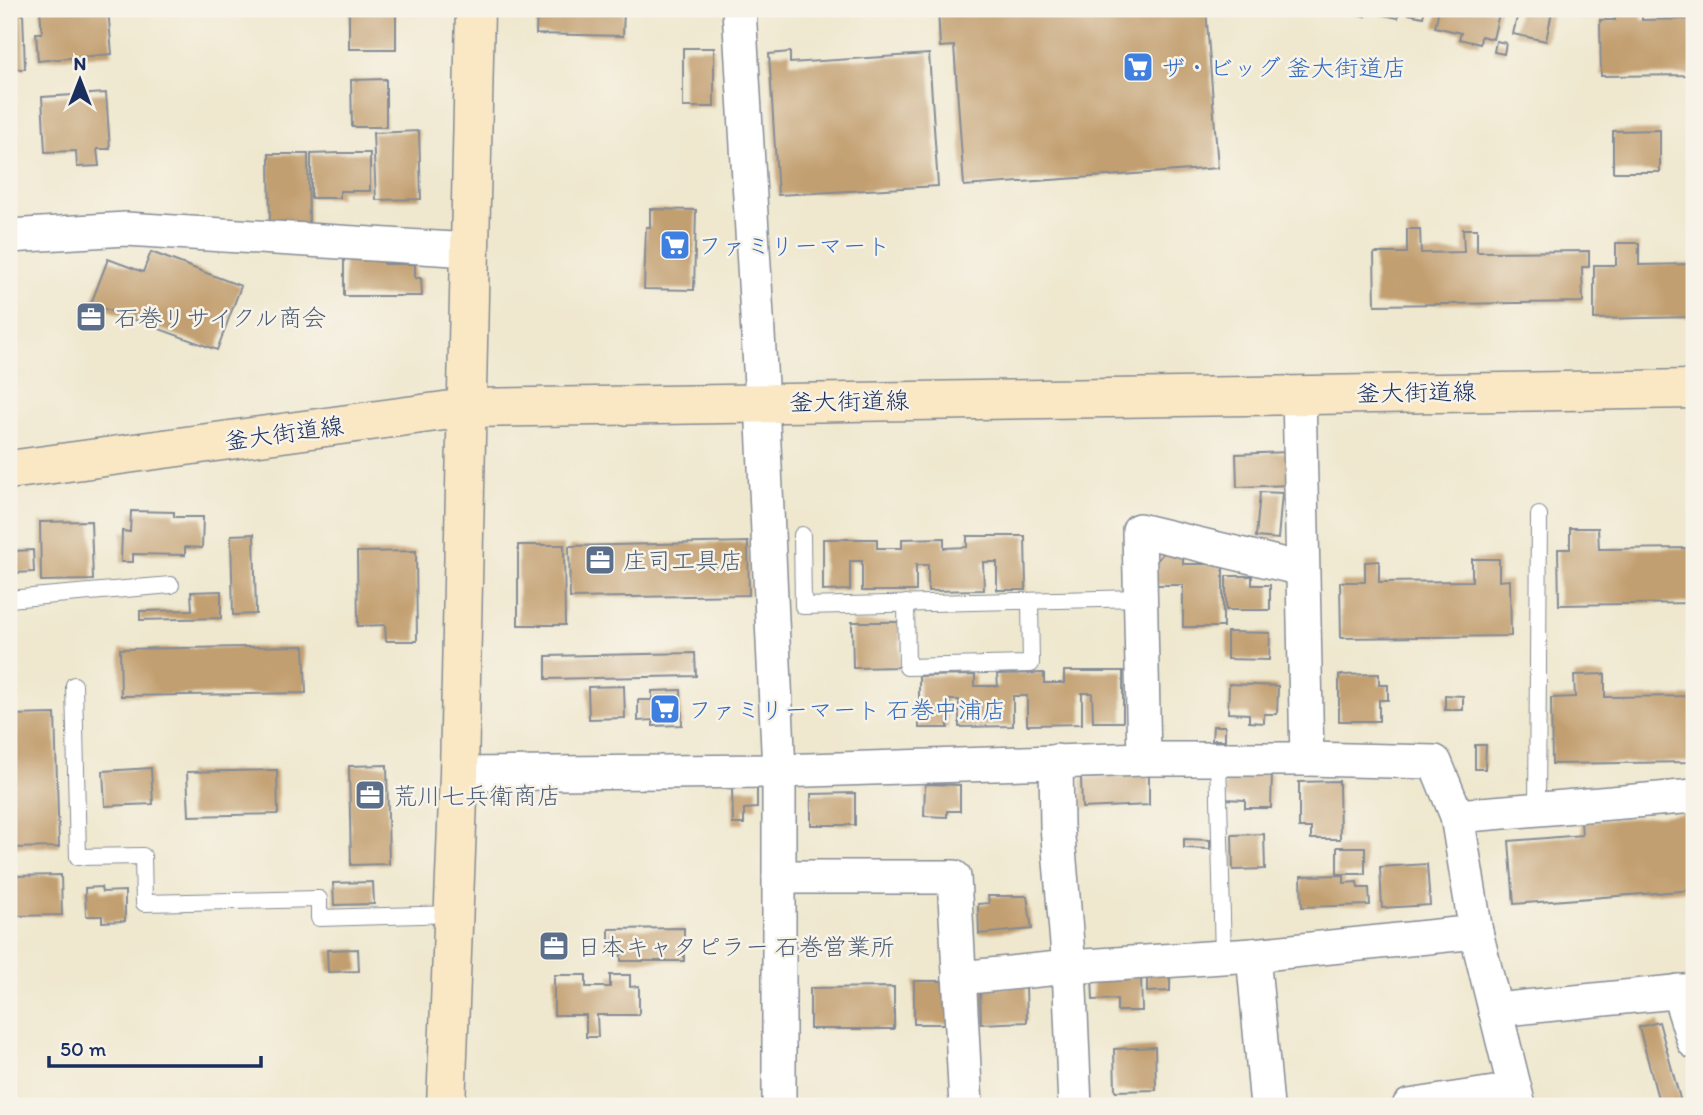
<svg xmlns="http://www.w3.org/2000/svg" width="1703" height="1115" font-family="Itim,'Klee One',sans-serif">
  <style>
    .building { fill: #c29f70 }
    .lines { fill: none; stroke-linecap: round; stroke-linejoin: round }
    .lane-casing { stroke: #858c96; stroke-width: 18 }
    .street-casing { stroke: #858c96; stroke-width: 36 }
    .secondary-casing { stroke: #858c96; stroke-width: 41 }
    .lane { stroke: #fff; stroke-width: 16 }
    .street { stroke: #fff; stroke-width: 33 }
    .secondary { stroke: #fae7c3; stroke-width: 38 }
    .labels { text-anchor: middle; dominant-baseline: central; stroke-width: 5; stroke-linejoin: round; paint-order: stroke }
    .shop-label { font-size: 24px; fill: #366cbe; stroke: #f7f3e8; text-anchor: start }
    .service-label { font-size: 24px; fill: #4e5e75; stroke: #f7f3e8; text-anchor: start }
    .street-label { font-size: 24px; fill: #1b2f5e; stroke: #f7f3e8 }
  </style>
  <rect width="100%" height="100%" fill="#f7f3e8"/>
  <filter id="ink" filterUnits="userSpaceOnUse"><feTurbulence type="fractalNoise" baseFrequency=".0143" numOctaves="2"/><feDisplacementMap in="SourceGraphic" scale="14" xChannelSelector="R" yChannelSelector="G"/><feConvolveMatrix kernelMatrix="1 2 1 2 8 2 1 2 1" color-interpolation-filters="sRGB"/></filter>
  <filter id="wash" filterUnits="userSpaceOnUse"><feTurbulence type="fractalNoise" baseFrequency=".00686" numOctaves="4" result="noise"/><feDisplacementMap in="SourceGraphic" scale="28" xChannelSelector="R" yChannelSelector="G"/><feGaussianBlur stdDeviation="1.57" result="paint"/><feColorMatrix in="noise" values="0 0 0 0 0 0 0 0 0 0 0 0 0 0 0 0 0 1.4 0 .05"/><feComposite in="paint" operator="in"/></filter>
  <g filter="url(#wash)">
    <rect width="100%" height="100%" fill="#efe8cf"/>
    <g id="blocks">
      <g class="building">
        <polygon points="40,9 108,9 112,54 38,61 36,33 42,33"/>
        <rect x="349" y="9" width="47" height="40"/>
        <polygon points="537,9 624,9 623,36 536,34"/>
        <polygon points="938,9 1206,9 1218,168 964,186 954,46 940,47"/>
        <polygon points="1333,9 1366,9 1365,16"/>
        <polygon points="1376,9 1425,9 1423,17 1399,12 1398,18 1375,13"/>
        <polygon points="1439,9 1500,9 1493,39 1481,36 1480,44 1459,39 1461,33 1435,27"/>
        <polygon points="1519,9 1546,9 1546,11 1552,12 1546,41 1513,34"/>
        <polygon points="1615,9 1642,9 1642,20 1694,19 1694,75 1601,76 1600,20 1615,20"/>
        <polygon points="9,12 23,12 25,69 9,69"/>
        <polygon points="1496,41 1506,43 1504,54 1494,52"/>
        <rect x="683" y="48" width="31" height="59"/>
        <polygon points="790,52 790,63 929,54 938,186 778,195 769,54"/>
        <polygon points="386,79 386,127 352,127 351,80"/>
        <polygon points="106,93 110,149 97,149 99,166 77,167 76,151 45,152 42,97"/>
        <polygon points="1660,130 1660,172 1613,172 1613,131"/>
        <polygon points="419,131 421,199 376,200 373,133"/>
        <polygon points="339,153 370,153 370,191 340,191 340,198 311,198 311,154"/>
        <polygon points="269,154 308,154 309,226 270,226"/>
        <polygon points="9,170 14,170 13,203 9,203"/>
        <polygon points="650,209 696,210 694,290 644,289 646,227 650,227"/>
        <polygon points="1407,229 1420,229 1421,253 1464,252 1463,229 1477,229 1477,252 1589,251 1589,267 1582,267 1583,302 1375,305 1374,253 1407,253"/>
        <polygon points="1616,243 1639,243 1639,265 1694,264 1694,317 1594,319 1594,265 1616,265"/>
        <polygon points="151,252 241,286 217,350 91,304 108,259 143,272"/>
        <polygon points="344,254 384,259 384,264 415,264 415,278 421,278 422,296 344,296"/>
        <polygon points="1290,452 1292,485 1237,487 1236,454"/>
        <polygon points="1260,492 1282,493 1278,539 1256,537"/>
        <polygon points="131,511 174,512 174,517 203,517 202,548 185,547 185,555 133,554 133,562 121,562 122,531 130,532"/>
        <polygon points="91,521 93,580 41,581 40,522"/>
        <polygon points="1570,528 1598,528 1599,549 1694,548 1694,603 1559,605 1558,549 1570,549"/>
        <polygon points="254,534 256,614 233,615 231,535"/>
        <polygon points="967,536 1025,536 1026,590 997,590 997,562 983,562 984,590 928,591 928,565 916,565 916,591 862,591 862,561 850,561 850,590 823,591 823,539 877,539 877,548 902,548 902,539 944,538 944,548 967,547"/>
        <polygon points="748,542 749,595 570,598 569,546"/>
        <polygon points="518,545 564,545 565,625 518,625"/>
        <polygon points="33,550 34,572 14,573 13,551"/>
        <polygon points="416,551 417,641 386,641 385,625 358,626 357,552"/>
        <polygon points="1164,552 1183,552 1183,564 1223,564 1223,627 1183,627 1183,585 1154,585 1154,564"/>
        <polygon points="1472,559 1499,559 1499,581 1510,580 1511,636 1341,638 1340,582 1365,582 1365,562 1379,561 1379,582 1472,581"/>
        <polygon points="1226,576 1252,576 1252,585 1270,585 1270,610 1226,610"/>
        <polygon points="221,591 221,618 140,620 140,611 192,610 191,592"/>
        <polygon points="852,622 900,622 900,667 853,668"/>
        <polygon points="1227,632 1270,633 1269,660 1227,659"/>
        <polygon points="304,646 306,693 121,696 120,649"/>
        <polygon points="695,653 696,676 546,679 546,656"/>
        <polygon points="1064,671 1123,671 1123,722 1093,722 1092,693 1082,693 1082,724 1027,725 1027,696 1013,696 1013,726 959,727 959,700 947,700 948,728 919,728 919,676 975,675 975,686 998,686 997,674 1044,673 1044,683 1064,683"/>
        <polygon points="1379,674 1379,685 1388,685 1388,700 1379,700 1379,721 1339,721 1339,675"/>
        <polygon points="1605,674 1605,697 1694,696 1694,762 1552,764 1551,698 1575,697 1574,675"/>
        <polygon points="1229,684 1278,686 1277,714 1264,714 1264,723 1249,722 1249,714 1228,713"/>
        <polygon points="624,686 625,718 589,719 588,687"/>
        <polygon points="681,690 682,725 653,726 653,720 638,721 638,700 652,700 652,691"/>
        <polygon points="1445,695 1463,696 1463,710 1445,710"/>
        <polygon points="55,714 59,847 9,848 9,715"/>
        <polygon points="1213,726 1225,726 1225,740 1212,740"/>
        <polygon points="1475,745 1486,745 1485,769 1475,769"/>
        <polygon points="387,765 389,864 351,865 349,766"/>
        <polygon points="151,768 153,804 105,806 103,771"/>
        <polygon points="277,770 278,814 189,816 187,772"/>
        <polygon points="1225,773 1272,773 1271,808 1245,808 1245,800 1224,799"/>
        <polygon points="1149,775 1149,805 1082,808 1081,778"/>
        <polygon points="1339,781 1340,839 1311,839 1311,828 1299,828 1299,782"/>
        <polygon points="925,784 960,785 960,811 947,811 947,817 924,816"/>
        <polygon points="732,788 757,788 757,808 744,809 744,824 733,824"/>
        <polygon points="855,793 855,825 811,825 811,794"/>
        <polygon points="1694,813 1694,890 1514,904 1509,841 1582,835 1581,822"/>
        <polygon points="1264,834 1265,869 1233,870 1232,835"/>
        <polygon points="1184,839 1210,840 1210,849 1184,848"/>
        <rect x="1337" y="847" width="28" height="27"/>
        <polygon points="1427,864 1430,905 1382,908 1380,867"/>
        <polygon points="61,875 62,915 9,916 10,876"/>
        <polygon points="1344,875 1344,883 1357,882 1358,888 1369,888 1370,905 1302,907 1301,876"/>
        <polygon points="373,882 374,904 334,905 333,883"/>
        <polygon points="101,887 102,892 125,891 125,921 102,922 102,916 86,916 85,888"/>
        <polygon points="988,896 1027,896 1032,929 979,934 978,904 989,903"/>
        <polygon points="684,928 684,961 621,961 621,949 609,949 609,929"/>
        <polygon points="358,949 359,971 328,972 327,950"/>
        <polygon points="1170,970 1170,991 1147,992 1147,971"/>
        <polygon points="554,975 586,975 586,987 610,987 610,975 630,975 630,987 639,986 639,1015 597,1015 598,1037 586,1037 586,1015 554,1015"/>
        <polygon points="1141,976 1142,1011 1117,1011 1117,999 1093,1000 1092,977"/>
        <rect x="914" y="981" width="36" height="43"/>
        <polygon points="1026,986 1027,1022 981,1024 980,988"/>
        <polygon points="894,987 894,1029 810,1029 810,988"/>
        <polygon points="1659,1022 1682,1106 1660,1106 1639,1027"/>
        <polygon points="1155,1047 1156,1090 1115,1091 1114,1049"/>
      </g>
    </g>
  </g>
  <g filter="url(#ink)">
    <use href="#blocks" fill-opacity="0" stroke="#858c96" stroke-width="2"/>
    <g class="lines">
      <g class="lane-casing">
        <g id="lane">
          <polyline points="802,535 803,606 1140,598"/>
          <polyline points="9,599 171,585"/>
          <polyline points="906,603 907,667 1031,664 1030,601"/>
          <polyline points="74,685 78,857 143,856 144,903 319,899 319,918 453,914"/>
          <polyline points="1218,759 1223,957"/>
          <polyline points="1537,809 1539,515"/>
        </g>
      </g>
      <g class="street-casing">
        <g id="street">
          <polyline points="739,9 762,402 779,771 779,1106"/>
          <polyline points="9,236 126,229 470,250"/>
          <polyline points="1299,393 1307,759"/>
          <polyline points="1144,759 1139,530 1302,569"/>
          <polyline points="1056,761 1057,826 1069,967 1075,1106"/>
          <polyline points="459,774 779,771 1144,759 1307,759 1435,762 1457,816 1476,932 1253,955 1069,967 959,978"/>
          <polyline points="1457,816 1694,796"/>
          <polyline points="779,877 954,877 966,1106"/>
          <polyline points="1476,932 1519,1106"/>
          <polyline points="1253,955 1267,1106"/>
          <polyline points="1678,991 1694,1042"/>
          <polyline points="1495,1010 1694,990"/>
          <polyline points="1409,1106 1514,1090"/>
        </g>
      </g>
      <g class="secondary-casing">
        <g id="secondary">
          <polyline points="9,470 466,408 1694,389"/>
          <polyline points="446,1106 459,774 475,9"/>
        </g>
      </g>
      <use href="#lane" class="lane"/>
      <use href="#street" class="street"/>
      <use href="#secondary" class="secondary"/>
    </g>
  </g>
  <defs>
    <g id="supermarket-square" transform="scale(1.575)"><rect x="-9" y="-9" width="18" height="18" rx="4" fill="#3f7fe0" stroke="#f7f3e8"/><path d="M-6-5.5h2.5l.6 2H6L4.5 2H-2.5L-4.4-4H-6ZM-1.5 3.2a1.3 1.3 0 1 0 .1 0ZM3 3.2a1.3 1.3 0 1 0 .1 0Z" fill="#fff"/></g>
    <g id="office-square" transform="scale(1.575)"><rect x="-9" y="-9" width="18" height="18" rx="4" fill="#5c6f8a" stroke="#f7f3e8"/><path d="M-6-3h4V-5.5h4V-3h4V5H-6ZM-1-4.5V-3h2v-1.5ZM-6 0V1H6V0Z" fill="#fff"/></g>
  </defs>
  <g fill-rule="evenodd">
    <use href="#supermarket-square" x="1138" y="67"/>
    <use href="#supermarket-square" x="675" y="245"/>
    <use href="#office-square" x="91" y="317"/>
    <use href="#office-square" x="600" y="560"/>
    <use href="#supermarket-square" x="665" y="709"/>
    <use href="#office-square" x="370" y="795"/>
    <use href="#office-square" x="554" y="946"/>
  </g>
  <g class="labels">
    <g class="shop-label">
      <text x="1161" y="67">ザ・ビッグ 釜大街道店</text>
      <text x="698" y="245">ファミリーマート</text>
      <text x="688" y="709">ファミリーマート 石巻中浦店</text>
    </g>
    <g class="service-label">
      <text x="114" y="317">石巻リサイクル商会</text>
      <text x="623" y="560">庄司工具店</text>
      <text x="393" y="795">荒川七兵衛商店</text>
      <text x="577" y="946">日本キャタピラー 石巻営業所</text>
    </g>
    <g class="street-label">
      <text transform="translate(1416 392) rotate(-1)">釜大街道線</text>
      <text transform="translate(849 401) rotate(-1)">釜大街道線</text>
      <text transform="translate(284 433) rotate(-8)">釜大街道線</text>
    </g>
  </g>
  <rect width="1703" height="1115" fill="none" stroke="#f7f3e8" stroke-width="35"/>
  <g transform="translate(80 80)" stroke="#f7f3e8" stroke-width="5" paint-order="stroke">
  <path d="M0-5L12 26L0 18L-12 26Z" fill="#1b2f5e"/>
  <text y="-10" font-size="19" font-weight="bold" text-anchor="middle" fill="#1b2f5e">N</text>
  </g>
  <path d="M49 1056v10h212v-10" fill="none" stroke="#1b2f5e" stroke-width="3.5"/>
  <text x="60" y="1056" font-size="21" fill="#1b2f5e" stroke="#f7f3e8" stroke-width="5" paint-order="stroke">50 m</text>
</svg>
